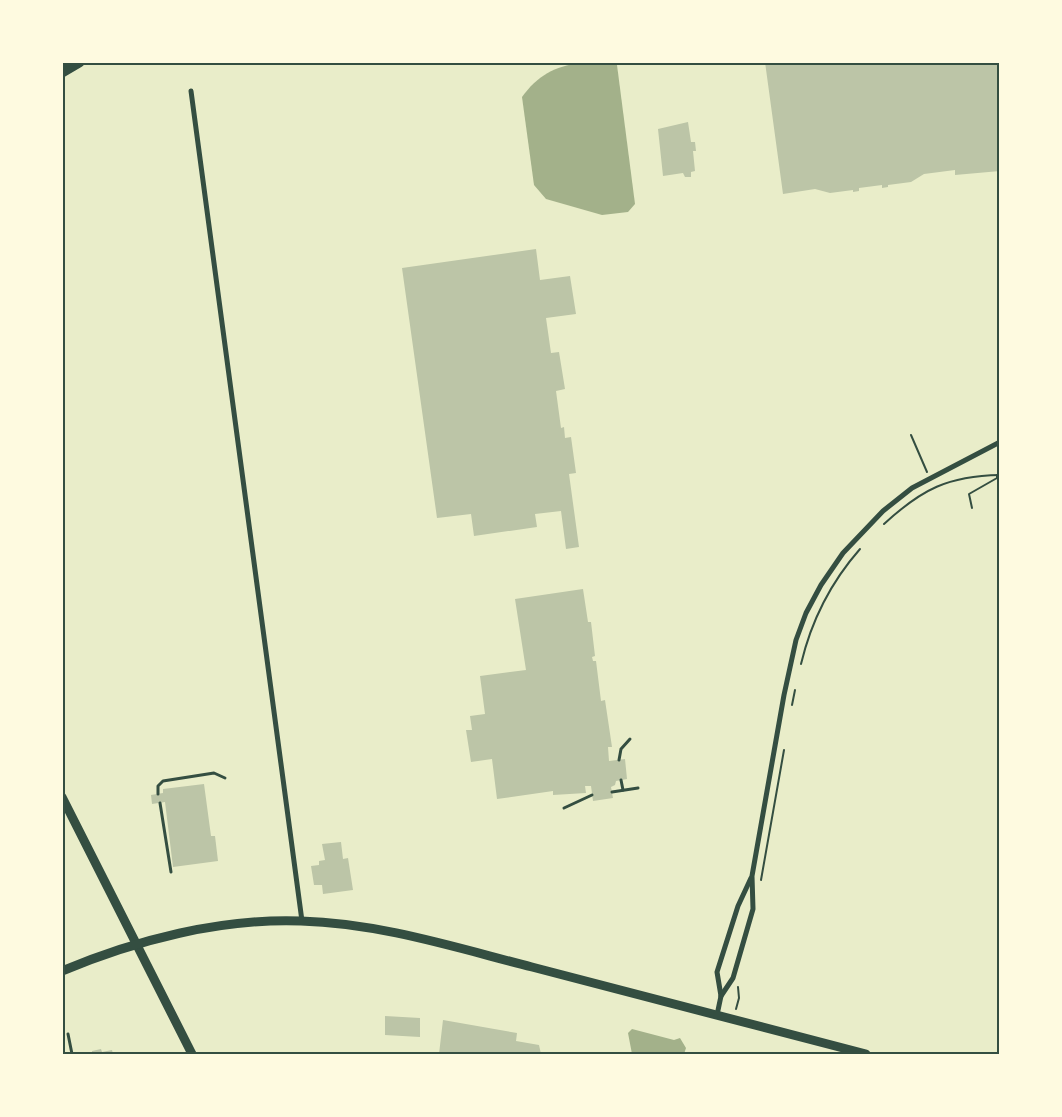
<svg xmlns="http://www.w3.org/2000/svg" width="1062" height="1117" font-family="Cabin,sans-serif">
  <style>
    .water { fill: #a3b18a }
    .building { fill: #bcc5a7 }
    .lines { fill: none; stroke-linecap: round; stroke-linejoin: round }
    .path { stroke: #344e41; stroke-width: 2 }
    .service { stroke: #344e41; stroke-width: 3 }
    .minor { stroke: #344e41; stroke-width: 5 }
    .primary { stroke: #344e41; stroke-width: 9 }
    .motorway { stroke: #344e41; stroke-width: 11 }
    .neatline { fill: none; stroke: #344e41; stroke-width: 2 }
  </style>
  <rect width="100%" height="100%" fill="#e9edc9"/>
  <g class="water">
    <path d="M580,63H615L617,65L635,204L628,212L602,215L546,199L534,185L522,97C537,76 555,66 580,63Z"/>
    <polygon points="632,1029 674,1040 680,1038 686,1048 684,1054 632,1054 628,1033"/>
  </g>
  <g class="building">
    <polygon points="765,62 1000,62 1000,171 955,175 955,170 924,174 911,182 888,185 888,187 882,188 882,185 859,188 859,191 853,192 853,190 830,193 815,189 783,194"/>
    <polygon points="688,122 691,142 695,142 696,151 693,151 695,171 691,172 691,177 685,177 683,173 663,176 658,129"/>
    <polygon points="536,249 540,280 570,276 576,314 546,318 551,353 559,352 565,389 556,391 561,428 564,427 565,438 571,437 576,473 569,474 579,547 566,549 561,511 535,514 537,527 474,536 471,514 437,518 402,268"/>
    <polygon points="583,589 588,622 591,622 595,656 592,657 593,661 596,661 601,701 605,700 612,747 608,747 609,761 625,759 627,779 616,781 615,785 611,787 613,798 593,801 591,786 585,786 586,793 553,795 553,791 497,799 492,759 471,762 466,730 472,730 470,716 485,714 480,676 526,670 515,599"/>
    <polygon points="204,784 211,836 215,836 218,861 173,867 165,802 152,804 151,795 163,793 163,789"/>
    <polygon points="341,842 343,859 348,858 353,890 323,894 322,885 314,885 311,866 319,865 319,861 325,860 322,844"/>
    <polygon points="385,1016 420,1018 420,1037 385,1035"/>
    <polygon points="443,1020 517,1033 516,1041 539,1045 541,1054 439,1054"/>
    <polygon points="101,1049 102,1052 112,1050 113,1054 92,1054 92,1051"/>
  </g>
  <g class="lines">
    <g class="path">
      <polyline points="911,435 927,472"/>
      <polyline points="972,508 969,494 997,478 997,475"/>
      <path d="M884,524C922,489 948,476 1000,475"/>
      <path d="M801,664C811,622 831,582 860,549"/>
      <polyline points="792,705 795,690"/>
      <polyline points="761,880 784,750"/>
      <polyline points="736,1009 739,998 738,987"/>
    </g>
    <g class="service">
      <polyline points="619,760 621,749 630,739"/>
      <polyline points="621,780 623,790"/>
      <polyline points="612,792 638,788"/>
      <polyline points="158,794 158,786 163,781 214,773 225,778"/>
      <polyline points="160,803 171,872"/>
      <polyline points="564,808 592,795"/>
      <polyline points="68,1034 72,1054"/>
    </g>
    <g class="minor">
      <polyline points="191,91 302,921"/>
      <polyline points="721,996 733,978 753,909 752,876 784,695 796,640 806,613 821,585 843,553 883,511 912,488 1000,442"/>
      <polyline points="717,1015 721,996 717,972 738,906 751,878"/>
    </g>
    <g class="primary">
      <polyline points="62,797 192,1054"/>
      <path d="M62,971C136,940 221,918 301,921C379,923 457,948 532,967C644,996 755,1025 866,1054"/>
    </g>
    <polyline class="motorway" points="62,72 79,62"/>
  </g>
  <rect width="1062" height="1117" fill="none" stroke="#fefae0" stroke-width="128"/>
  <rect x="64" y="64" width="934" height="989" class="neatline"/>
</svg>
